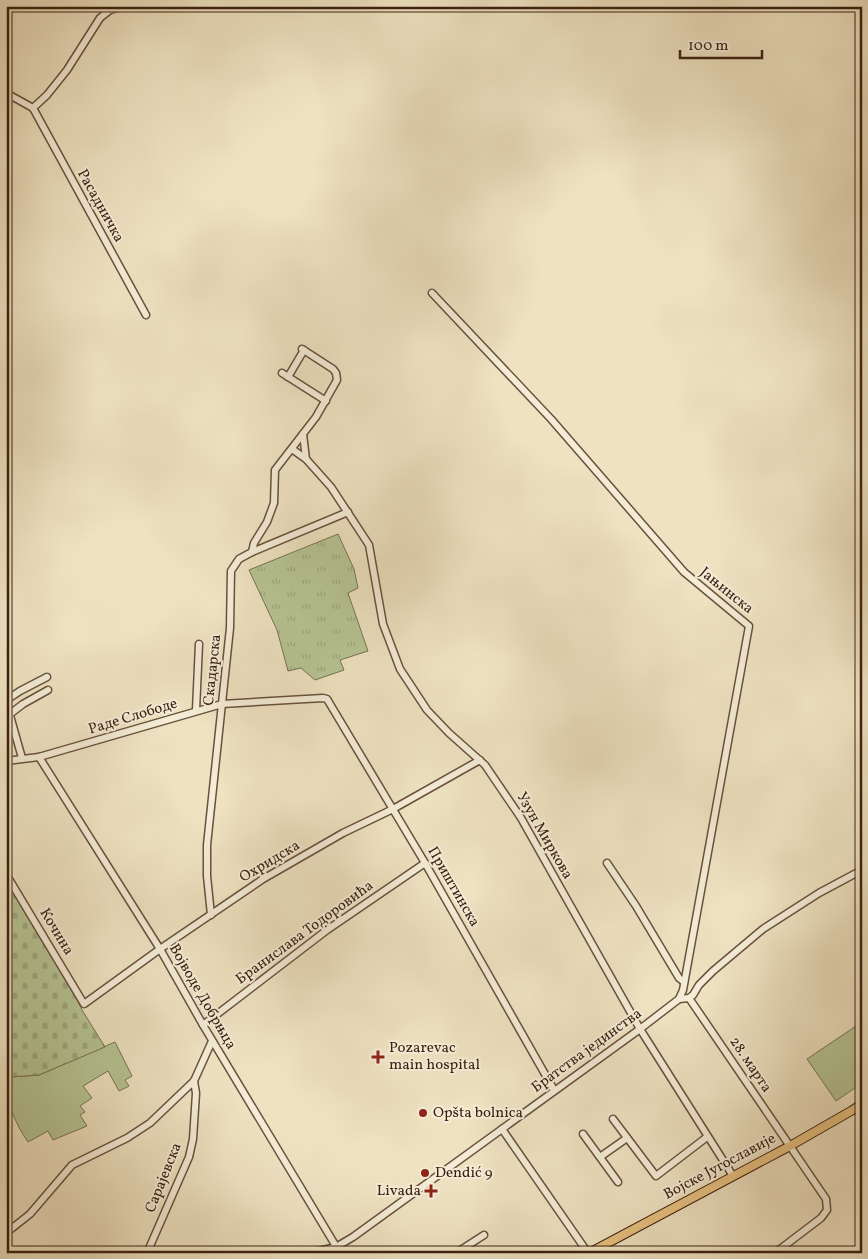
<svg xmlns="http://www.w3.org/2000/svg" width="868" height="1259" font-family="Vollkorn,serif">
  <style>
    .grass { fill: #b6c494; stroke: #787252 }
    .cemetery { fill: url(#cemetery-stones); stroke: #787252 }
    .park { fill: url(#park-tufts); stroke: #787252 }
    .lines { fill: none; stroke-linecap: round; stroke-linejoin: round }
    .minor-casing { stroke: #68513d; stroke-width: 9 }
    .major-casing { stroke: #3b2111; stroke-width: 10 }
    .minor { stroke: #f4ecd7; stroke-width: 6 }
    .major { stroke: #e7c180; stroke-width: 8 }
    .poi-dot { fill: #8f2418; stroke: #f4ecd7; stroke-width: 2 }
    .labels { text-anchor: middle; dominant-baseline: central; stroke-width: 4; stroke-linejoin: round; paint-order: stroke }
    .street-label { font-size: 15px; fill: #3b2111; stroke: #f4ecd7 }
    .poi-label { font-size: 15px; fill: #3b2111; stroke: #f4ecd7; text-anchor: start }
  </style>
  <defs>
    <pattern id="cemetery-stones" width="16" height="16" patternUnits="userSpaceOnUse" patternTransform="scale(1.25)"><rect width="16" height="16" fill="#b6c494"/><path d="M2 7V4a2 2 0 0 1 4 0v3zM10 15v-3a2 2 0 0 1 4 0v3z" fill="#9da87f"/></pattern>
    <pattern id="park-tufts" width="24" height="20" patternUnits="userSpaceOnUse" patternTransform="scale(1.25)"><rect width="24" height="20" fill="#b6c494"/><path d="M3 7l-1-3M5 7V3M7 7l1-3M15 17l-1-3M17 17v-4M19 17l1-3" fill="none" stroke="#9da87f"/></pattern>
  </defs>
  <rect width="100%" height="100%" fill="#eee2c1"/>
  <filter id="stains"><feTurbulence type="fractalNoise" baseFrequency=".004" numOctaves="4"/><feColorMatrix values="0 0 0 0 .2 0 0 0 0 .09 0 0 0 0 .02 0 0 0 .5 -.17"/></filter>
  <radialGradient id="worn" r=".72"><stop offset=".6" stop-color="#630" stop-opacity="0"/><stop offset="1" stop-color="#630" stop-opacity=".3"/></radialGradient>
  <g class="grass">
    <polygon points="862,1022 862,1083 836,1101 807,1059"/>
    <path d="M115,1042L132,1076L125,1080L129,1086L119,1091L108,1071L83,1086L92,1098L80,1106L85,1112L80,1115L87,1126L53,1140L48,1131L28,1142C16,1125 6,1102 6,1081L10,1077L39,1075Z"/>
  </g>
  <polygon class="cemetery" points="6,880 70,984 82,1010 105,1047 39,1075 10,1077 6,1071"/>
  <polygon class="park" points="338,534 354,569 358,588 348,593 368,651 340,660 344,670 315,680 301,668 288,671 277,630 249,570"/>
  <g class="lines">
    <g class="minor-casing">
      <g id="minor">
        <polyline points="6,93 33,108 47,95 67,70 100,18 110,10 125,6"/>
        <polyline points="33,108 146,315"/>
        <polyline points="432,293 551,419 684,572 749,626 683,990 679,999"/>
        <polyline points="282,373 326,401"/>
        <polyline points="288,377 304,350"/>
        <polyline points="303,434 306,459"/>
        <polyline points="292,449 306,459 331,487 369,545 383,624 400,669 427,710 449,733 485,765 521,818 640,1029 733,1176"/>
        <polyline points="252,552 348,512"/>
        <polyline points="196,710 199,644"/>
        <polyline points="10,714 23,704 48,690"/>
        <polyline points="39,757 160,949 203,1025 340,1253"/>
        <polyline points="22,758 7,705 8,699 20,691 47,677"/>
        <polyline points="6,761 39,757 222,704 323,698 327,699 425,863 554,1090"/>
        <polyline points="607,863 636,906 679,978 684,982"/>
        <polyline points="6,874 84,1004 160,949 263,879 343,833 393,809 480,760"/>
        <polyline points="211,915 207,876 207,845 230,628 231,571 239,559 252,552 254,543 267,522 274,503 275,470 316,417 337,380 336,373 333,369 302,349"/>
        <polyline points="689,998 826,1199 827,1210 821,1218 775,1253"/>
        <polyline points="679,999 689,998 693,995 699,985 713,971 763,929 819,893 862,870"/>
        <polyline points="203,1025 327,930 425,863"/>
        <polyline points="613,1119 656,1176 707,1137"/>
        <polyline points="502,1129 588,1253"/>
        <polyline points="583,1134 618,1182"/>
        <polyline points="600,1157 627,1138"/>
        <polyline points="6,1233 30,1214 72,1165 127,1138 150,1123 194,1081 212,1041"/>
        <polyline points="6,1246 8,1253"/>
        <polyline points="147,1253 189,1157 193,1139 196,1093 194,1081"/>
        <polyline points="310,1253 336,1247 353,1237 640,1029 679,999"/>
        <polyline points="456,1253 484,1235"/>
      </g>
    </g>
    <g class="major-casing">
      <polyline id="major" points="589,1253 790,1146 851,1111 862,1104"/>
    </g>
    <use href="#minor" class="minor"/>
    <use href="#major" class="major"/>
  </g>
  <g class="poi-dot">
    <path d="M375.5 1049.5h5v5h5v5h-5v5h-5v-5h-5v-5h5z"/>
    <circle cx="423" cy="1113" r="5"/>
    <circle cx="425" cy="1173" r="5"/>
    <path d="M428.5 1183.5h5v5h5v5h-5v5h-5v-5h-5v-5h5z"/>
  </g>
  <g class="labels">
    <g class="street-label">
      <text transform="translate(100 206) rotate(61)">Расадничка</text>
      <text transform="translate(726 591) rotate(39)">Јањинска</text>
      <text transform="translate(213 670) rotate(-84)">Скадарска</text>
      <text transform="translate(133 717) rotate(-17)">Раде Слободе</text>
      <text transform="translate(544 836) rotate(60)">Узун Миркова</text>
      <text transform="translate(270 862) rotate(-31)">Охридска</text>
      <text transform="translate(453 887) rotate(60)">Приштинска</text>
      <text transform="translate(56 932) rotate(59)">Кочина</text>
      <text transform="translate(305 933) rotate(-36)">Бранислава Тодоровића</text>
      <text transform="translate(202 997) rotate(60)">Војводе Добрњца</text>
      <text transform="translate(587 1051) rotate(-36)">Братства јединства</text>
      <text transform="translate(750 1065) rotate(56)">28. марта</text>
      <text transform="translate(720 1167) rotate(-28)">Војске Југославије</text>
      <text transform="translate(164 1178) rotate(-68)">Сарајевска</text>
    </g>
    <g class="poi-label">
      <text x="389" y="1048">Pozarevac<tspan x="389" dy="17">main hospital</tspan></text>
      <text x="433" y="1113">Opšta bolnica</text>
      <text x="435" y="1173">Dendić 9</text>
      <text x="421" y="1191" text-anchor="end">Livada</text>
    </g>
  </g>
  <rect width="868" height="1259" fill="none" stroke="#eee2c1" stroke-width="25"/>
  <rect x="8" y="8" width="853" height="1244" fill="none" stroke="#3b2111" stroke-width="2.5"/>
  <rect x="12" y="12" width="843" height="1234" fill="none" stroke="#3b2111"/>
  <path d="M680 50v8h82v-8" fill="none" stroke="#3b2111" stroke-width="2.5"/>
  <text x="688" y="50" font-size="15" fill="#3b2111" stroke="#f4ecd7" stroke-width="4" paint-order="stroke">100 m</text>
  <rect width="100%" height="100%" filter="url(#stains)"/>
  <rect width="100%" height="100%" fill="url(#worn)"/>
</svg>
